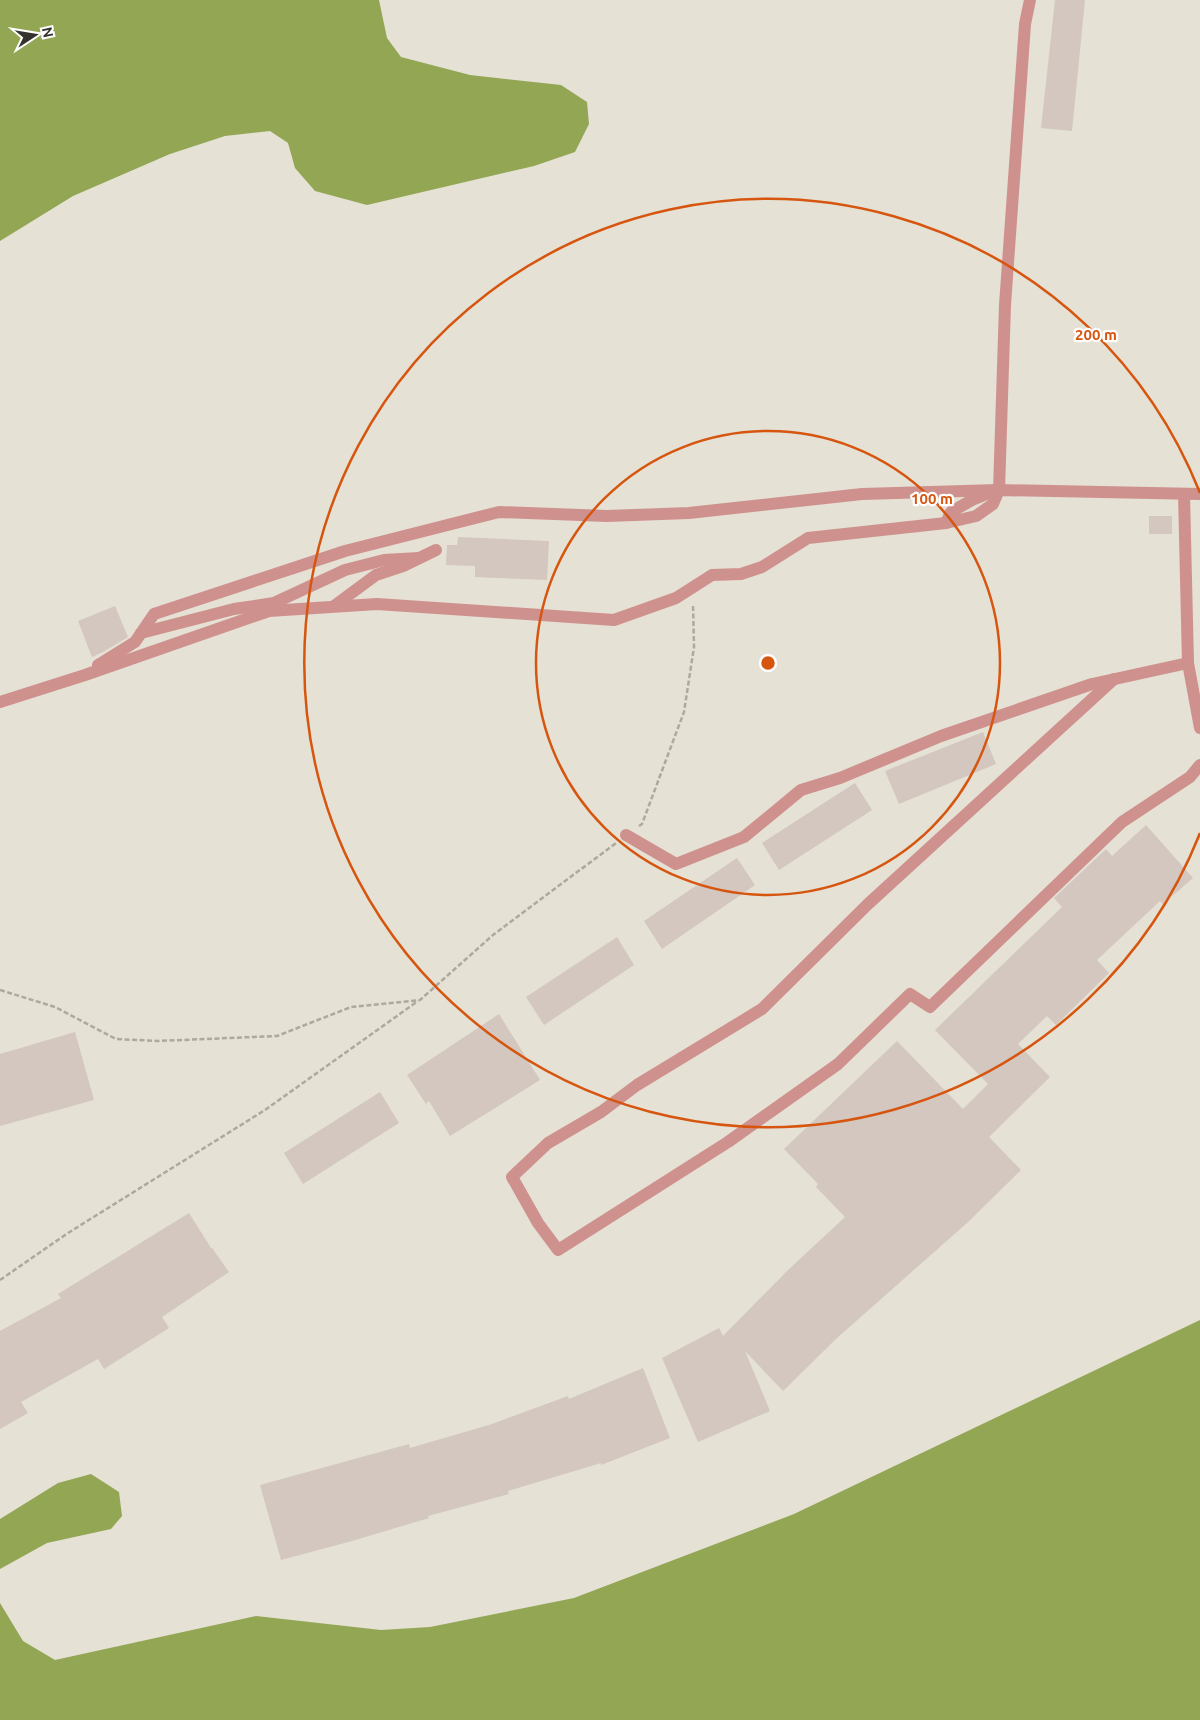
<svg xmlns="http://www.w3.org/2000/svg" width="1200" height="1720" font-family="Ubuntu,sans-serif">
  <style>
    .forest { fill: #93a654 }
    .building { fill: #d3c7c0 }
    .lines { fill: none; stroke-linecap: round; stroke-linejoin: round }
    .path { stroke: #ada99f; stroke-width: 2.5; stroke-dasharray: 5 2.5; stroke-linecap: butt }
    .street { stroke: #cf918e; stroke-width: 12 }
    .ring { fill: none; stroke: #d6550f; stroke-width: 2.5 }
    .centre { fill: #d6550f; stroke: #fff; stroke-width: 2.5 }
    .ring-label { font-size: 15px; text-anchor: middle; font-weight: bold; fill: #d6550f; stroke: #fff; stroke-width: 4.5; stroke-linejoin: round; paint-order: stroke }
  </style>
  <rect width="100%" height="100%" fill="#e5e1d5"/>
  <g class="forest">
    <polygon points="0,0 379,0 387,38 401,57 470,75 561,85 587,102 589,124 575,152 534,166 367,205 315,191 295,168 288,143 270,131 225,136 170,154 73,196 0,241"/>
    <polygon points="1200,1320 1200,1720 0,1720 0,1603 23,1641 55,1660 256,1616 381,1630 430,1627 574,1598 794,1514"/>
    <polygon points="91,1474 119,1492 122,1516 111,1529 47,1543 0,1569 0,1519 58,1483"/>
  </g>
  <g class="building">
    <polygon points="1055,0 1085,0 1072,131 1041,128"/>
    <rect x="1149" y="516" width="23" height="18"/>
    <polygon points="458,537 549,541 547,580 475,577 475,566 446,565 447,545 457,545"/>
    <polygon points="115,606 128,637 103,652 92,657 78,621"/>
    <polygon points="983,732 996,764 899,804 885,771"/>
    <polygon points="855,783 872,810 779,870 762,843"/>
    <polygon points="1146,825 1193,878 1163,904 1160,901 1097,960 1109,973 1056,1025 1047,1016 1018,1044 1050,1077 989,1137 1021,1170 967,1223 837,1338 783,1391 745,1351 770,1411 698,1442 662,1358 719,1328 723,1336 787,1271 845,1217 816,1187 818,1184 784,1149 897,1041 963,1109 988,1084 935,1030 1062,907 1054,898 1106,849 1112,856"/>
    <polygon points="737,858 755,885 662,949 644,921"/>
    <polygon points="617,937 634,965 544,1025 526,997"/>
    <polygon points="499,1014 540,1080 450,1136 429,1101 426,1104 407,1075"/>
    <polygon points="75,1032 94,1100 0,1126 0,1054"/>
    <polygon points="380,1092 399,1123 303,1184 284,1153"/>
    <polygon points="189,1213 211,1248 212,1248 229,1272 162,1317 169,1328 104,1369 98,1359 21,1402 28,1413 0,1429 0,1331 61,1298 58,1294"/>
    <polygon points="643,1368 670,1438 601,1465 601,1463 508,1491 509,1494 428,1516 429,1518 352,1541 281,1560 260,1485 409,1444 410,1448 492,1424 568,1396 569,1399"/>
  </g>
  <g class="lines">
    <g class="path">
      <polyline points="639,826 642,824 684,712 694,647 693,604"/>
      <polyline points="0,990 55,1007 116,1039 158,1041 277,1036 351,1007 420,1000 493,935 616,843"/>
      <polyline points="0,1280 68,1233 265,1110 418,1001"/>
    </g>
    <g class="street">
      <polyline points="1184,494 1188,663 1200,728"/>
      <polyline points="946,523 951,512 972,500 989,493"/>
      <polyline points="334,606 376,575 403,566 436,550"/>
      <polyline points="141,633 234,609 274,603 345,570 384,560 419,558"/>
      <polyline points="98,665 135,642 154,614 345,551 499,512 607,516 689,513 862,494 999,490 1200,494"/>
      <polyline points="1114,679 867,905 762,1009 637,1085 601,1112 548,1143 512,1177 538,1223 558,1250 728,1142 838,1064 910,994 930,1007 1122,822 1190,777 1200,765"/>
      <polyline points="0,702 85,675 269,611 377,604 614,620 676,598 712,575 741,574 762,567 808,538 946,523 976,516 993,504 999,490 1005,305 1025,24 1030,0"/>
      <polyline points="626,835 676,864 744,837 801,790 840,778 941,736 1092,684 1188,663"/>
    </g>
  </g>
  <g class="ring">
    <circle cx="768" cy="663" r="232"/>
    <path d="M1200 833A464 464 0 1 1 1200 493"/>
  </g>
  <circle cx="768" cy="663" r="8" class="centre"/>
  <g class="ring-label">
    <text x="1096" y="340">200 m</text>
    <text x="932" y="504">100 m</text>
  </g>
  <g transform="translate(35 35) rotate(78)" stroke="#ffffff" stroke-width="4" paint-order="stroke">
  <path d="M0-4L9 19L0 12L-9 19Z" fill="#34322d"/>
  <text y="-8" font-size="14" font-weight="bold" text-anchor="middle" fill="#34322d">N</text>
  </g>
</svg>
